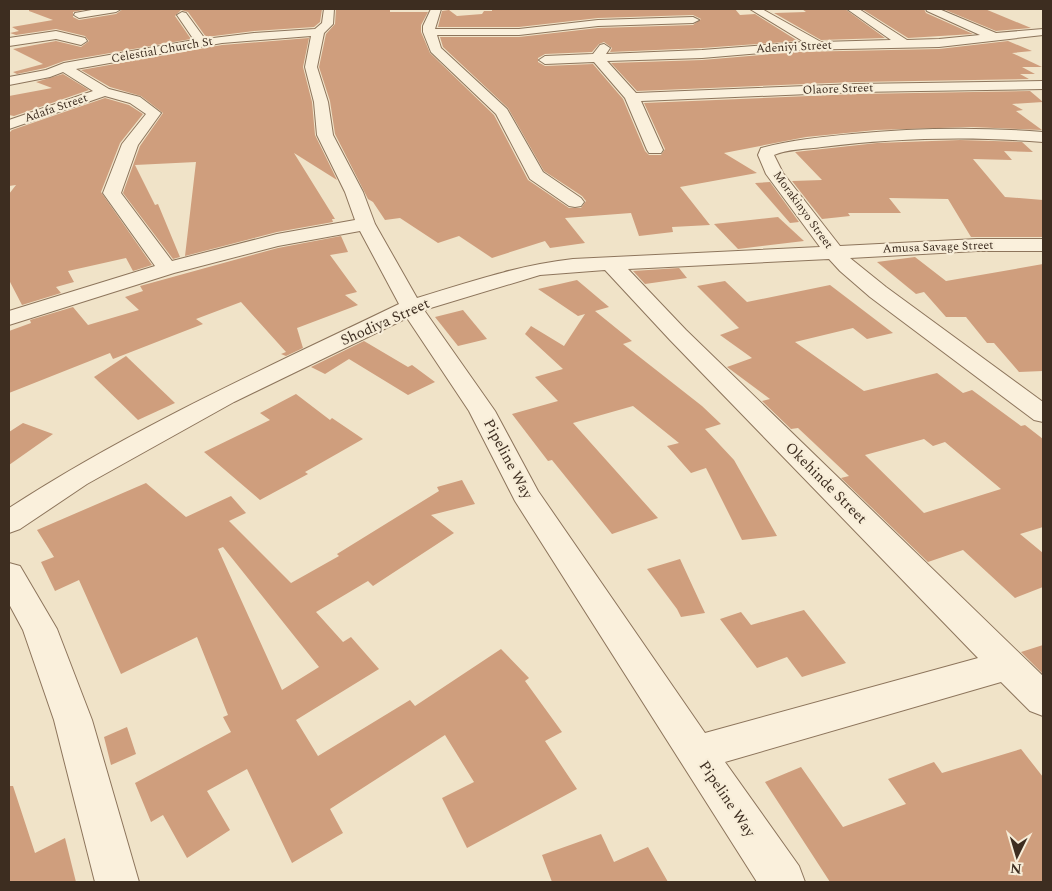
<svg xmlns="http://www.w3.org/2000/svg" width="1052" height="891" font-family="Spectral,serif">
  <style>
    .building { fill: #cf9e7d; fill-rule: evenodd }
    .lines { fill: none; stroke-linecap: round; stroke-linejoin: round }
    .minor-casing { stroke: #8d755c; stroke-width: 2 }
    .minor { fill: #faf0dc; fill-rule: evenodd }
    .labels { text-anchor: middle; dominant-baseline: central; stroke-width: 4.5; stroke-linejoin: round; paint-order: stroke }
    .far-street-label { font-size: 12px; fill: #3d2d20; stroke: #f7edd8 }
    .street-label { font-size: 15px; fill: #3d2d20; stroke: #f7edd8 }
  </style>
  <rect width="100%" height="100%" fill="#f0e3c8"/>
  <g class="building">
    <polygon points="29,9 88,9 73,12 73,17 79,20 116,14 123,9 322,9 320,22 314,27 254,31 206,37 188,12 181,10 175,16 191,39 64,61 45,68 17,74 13,72 43,64 13,49 56,41 81,47 89,41 85,36 56,29 16,35 10,33 19,31 12,27 53,20 29,11"/>
    <polygon points="336,9 390,9 390,12 428,12 421,25 421,32 430,53 494,115 528,180 569,208 581,208 586,201 582,196 544,171 508,108 443,47 440,37 519,37 598,28 693,25 701,19 693,15 598,18 519,27 438,27 442,11 449,10 457,16 482,14 484,11 492,11 492,9 735,9 740,15 755,14 798,41 702,48 610,52 612,48 604,42 599,44 592,52 545,54 538,58 538,62 545,66 593,64 623,99 645,151 649,155 661,155 665,149 644,103 856,94 1030,91 1043,102 1012,104 1023,110 1016,111 1042,130 971,127 876,130 806,137 724,153 757,173 680,187 710,225 672,227 673,232 639,236 631,213 565,218 585,243 550,248 545,241 492,258 459,236 438,243 400,218 385,220 373,202 368,199 335,134 330,101 319,67 326,34 335,24"/>
    <polygon points="802,9 845,9 885,38 821,40 774,13 806,12"/>
    <polygon points="862,9 924,9 926,13 973,34 908,38"/>
    <polygon points="943,9 985,9 1031,28 996,31"/>
    <polygon points="309,38 303,67 312,102 315,135 337,180 294,153 335,219 332,219 333,222 277,232 185,256 196,162 135,165 155,205 158,204 180,257 173,259 123,193 140,146 163,113 141,96 110,87 81,70 222,45"/>
    <polygon points="1008,41 1032,51 1012,53 1042,67 1022,67 1035,74 1020,74 1029,79 856,82 637,91 611,63 702,60 795,52 939,49"/>
    <polygon points="63,74 89,90 14,116 9,115 9,96 52,88 36,82"/>
    <polygon points="105,98 129,105 143,114 120,143 101,192 152,265 133,271 126,258 68,271 74,282 56,287 61,293 22,305 9,280 9,194 16,185 9,186 9,133 12,130"/>
    <polygon points="960,140 1022,142 1033,152 1004,151 1012,160 973,159 1005,197 1043,200 1043,237 971,237 948,199 889,198 901,213 848,213 850,216 822,219 792,181 822,180 795,152 877,143"/>
    <polygon points="770,182 799,222 790,223 755,183"/>
    <polygon points="778,217 804,241 738,249 714,224"/>
    <polygon points="341,236 348,252 330,255 357,292 345,295 358,305 297,328 303,348 286,356 281,354 286,352 241,302 196,319 203,324 172,336 113,359 110,353 9,393 9,331 31,323 30,320 73,307 88,325 139,310 125,297 143,291 140,286 278,248"/>
    <polygon points="915,257 946,281 1043,264 1043,371 1019,372 994,343 987,343 966,317 946,317 924,292 916,294 877,262"/>
    <polygon points="679,268 687,278 645,284 633,271"/>
    <polygon points="577,280 609,307 595,311 632,341 623,344 702,406 721,424 705,429 734,460 777,536 742,540 706,468 691,473 667,446 679,443 633,406 573,423 658,518 612,534 552,460 548,461 512,414 558,401 535,377 563,369 525,334 531,326 564,346 585,314 578,316 538,289"/>
    <path d="M725,281L747,302L830,285L893,333L867,339L853,328L795,342L864,391L937,373L963,393L972,390L1021,426L1025,425L1043,439V527L1020,534L1043,553V587L1015,598L963,550L928,562L841,478L849,476L798,428L791,429L762,401L770,399L727,367L752,358L720,335L739,328L697,286ZM924,439L933,446L945,442L1001,489L924,513L865,455Z"/>
    <polygon points="463,310 487,339 458,346 435,317"/>
    <polygon points="364,341 408,367 412,365 435,382 408,395 349,359 325,374 311,367"/>
    <polygon points="126,356 175,403 138,420 94,377"/>
    <polygon points="296,394 330,420 332,418 363,439 305,472 308,474 260,500 204,452 270,420 260,413"/>
    <polygon points="23,423 53,434 9,465 9,432"/>
    <path d="M462,480L475,504L431,515L454,533L373,586L368,581L316,612L343,642L351,637L379,669L296,720L318,756L410,700L415,706L501,649L529,678L525,681L562,732L545,741L577,789L467,848L442,798L474,782L445,735L330,809L343,833L292,863L247,769L207,791L230,830L187,858L163,815L151,822L135,783L231,732L223,717L228,715L197,637L121,674L79,580L55,591L41,562L54,557L37,530L146,483L186,517L231,496L246,513L229,521L291,583L339,556L337,554L439,491L437,487ZM223,547L319,667L282,690L218,549Z"/>
    <polygon points="680,559 705,613 681,617 677,609 647,569"/>
    <polygon points="804,610 846,663 802,677 787,657 757,668 720,619 741,612 751,625"/>
    <polygon points="1043,645 1043,674 1021,652"/>
    <polygon points="127,727 136,754 111,765 104,737"/>
    <polygon points="1021,749 1043,777 1043,882 830,882 765,782 801,767 843,827 906,804 888,779 934,762 942,773"/>
    <polygon points="9,786 13,786 35,853 65,838 76,882 9,882"/>
    <polygon points="601,834 614,862 648,847 668,882 552,882 542,855"/>
  </g>
  <g class="lines">
    <g class="minor-casing">
      <g id="minor">
        <polygon points="97,9 121,9 116,12 79,18 74,15 75,13"/>
        <path d="M324,9H334L333,24L324,33L317,67L328,102L333,135L363,192L375,224L417,298C469,282 519,265 573,259L820,247L766,174L758,155L761,148C791,140 822,137 852,134C916,128 979,127 1043,132V142C969,136 896,138 822,147C808,149 787,149 774,155L783,173L840,246L977,239H1043V251H977L850,258L886,287L1043,402V422L1034,420L870,297L840,271L829,259L628,269L686,330L1043,676V716L1030,711L1001,682L725,762L799,866L805,882H757L515,501L469,411L407,318L234,402L87,484L20,529L9,533V508C132,428 266,368 399,304L360,231L278,246L174,273L9,325V311L155,266L103,193L122,144L146,114L130,103L105,96L9,129V120L93,91L63,72L50,77L9,85V77L46,70L64,63L194,40L177,15L182,12L186,13L205,39L254,33L315,29L322,23ZM311,36L305,67L314,102L317,135L345,192L355,220L277,234L172,261L121,193L138,145L161,113L140,97L109,89L76,69L222,43ZM605,270L670,340L978,658L705,733L538,491L495,411L424,310L540,275Z"/>
        <polygon points="431,9 441,9 435,29 519,29 598,20 693,17 699,20 693,23 598,26 519,35 437,35 441,48 507,109 543,172 581,198 584,202 581,206 575,207 569,206 530,179 496,114 431,52 423,32 423,26"/>
        <polygon points="750,9 762,9 821,42 891,40 847,9 859,9 907,40 939,39 980,35 927,11 926,9 939,9 996,33 1043,29 1043,35 939,47 795,50 702,58 607,61 636,93 856,84 1043,81 1043,89 856,92 641,101 663,150 661,153 649,153 647,150 625,98 594,62 545,64 539,60 545,56 593,54 600,45 604,44 610,48 606,54 702,50 804,42"/>
        <polygon points="56,31 85,38 87,41 81,45 56,39 9,46 9,38"/>
        <polygon points="9,563 20,566 57,629 92,720 139,882 95,882 54,720 23,630 9,604"/>
      </g>
    </g>
    <use href="#minor" class="minor"/>
  </g>
  <g class="labels">
    <g class="far-street-label">
      <text transform="translate(794 47) rotate(-3)">Adeniyi Street</text>
      <text transform="translate(162 50) rotate(-10)">Celestial Church St</text>
      <text transform="translate(838 89) rotate(-2)">Olaore Street</text>
      <text transform="translate(56 108) rotate(-19)">Adafa Street</text>
      <text transform="translate(803 210) rotate(54)">Morakinyo Street</text>
      <text transform="translate(938 247) rotate(-2)">Amusa Savage Street</text>
    </g>
    <g class="street-label">
      <text transform="translate(385 322) rotate(-24)">Shodiya Street</text>
      <text transform="translate(508 459) rotate(62)">Pipeline Way</text>
      <text transform="translate(826 483) rotate(45)">Okehinde Street</text>
      <text transform="translate(727 799) rotate(56)">Pipeline Way</text>
    </g>
  </g>
  <rect width="1052" height="891" fill="none" stroke="#3d2d20" stroke-width="20"/>
  <g transform="translate(1017 856) rotate(185)" stroke="#f7edd8" stroke-width="4" paint-order="stroke">
  <path d="M0-4L9 19L0 12L-9 19Z" fill="#3d2d20"/>
  <text y="-8" font-size="14" font-weight="bold" text-anchor="middle" fill="#3d2d20">N</text>
  </g>
</svg>
